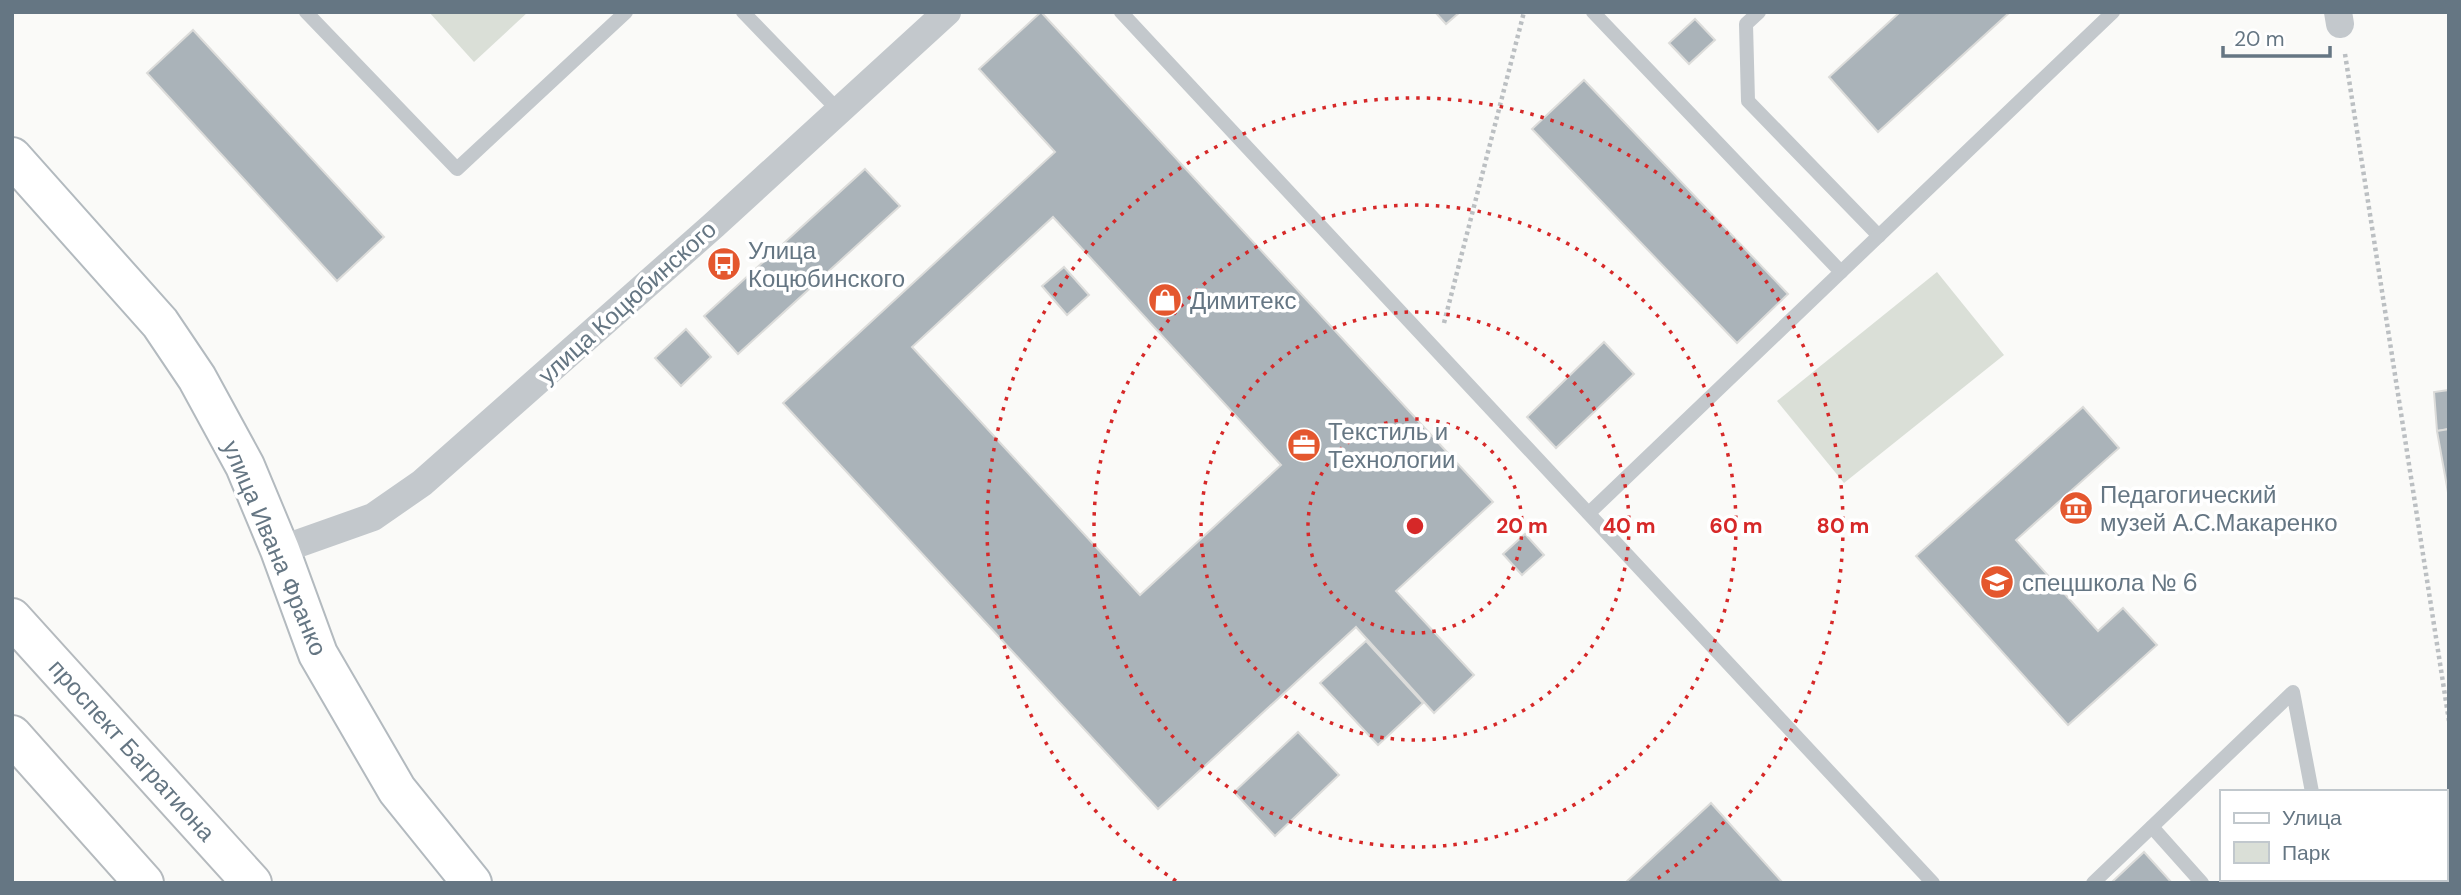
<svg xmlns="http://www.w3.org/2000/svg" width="2461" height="895" font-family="'DM Sans',sans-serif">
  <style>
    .green { fill: #dadfd7 }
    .building { fill: #aab3b9; stroke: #dcdcda; stroke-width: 2; fill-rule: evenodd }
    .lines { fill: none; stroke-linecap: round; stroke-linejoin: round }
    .secondary-casing { stroke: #b3babf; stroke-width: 42 }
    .primary-casing { stroke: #b5babe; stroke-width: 42 }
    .path { stroke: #bbbfc2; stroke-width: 4.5; stroke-dasharray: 3.5 3.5; stroke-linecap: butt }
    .lane { stroke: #c3c8cc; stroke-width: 14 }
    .street { stroke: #c3c8cc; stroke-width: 28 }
    .secondary { stroke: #fff; stroke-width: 38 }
    .primary { stroke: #fff; stroke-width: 38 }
    .ring { fill: none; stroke: #d62828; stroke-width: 3.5; stroke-dasharray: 3.5 7 }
    .labels { text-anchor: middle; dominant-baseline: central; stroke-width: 7; stroke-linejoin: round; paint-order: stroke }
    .poi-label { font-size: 24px; fill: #657683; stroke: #fff; text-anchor: start }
    .street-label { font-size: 24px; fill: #657683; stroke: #fff }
    .centre { fill: #d62828; stroke: #fff; stroke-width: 3.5 }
    .ring-label { font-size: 21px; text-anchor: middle; font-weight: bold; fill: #d62828; stroke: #fff; stroke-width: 7; stroke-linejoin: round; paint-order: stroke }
  </style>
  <rect width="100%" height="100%" fill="#fafaf8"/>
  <g class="green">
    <polygon points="429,12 528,12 474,62"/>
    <polygon points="1937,272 2004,355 1844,483 1777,401"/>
  </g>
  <g class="building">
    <path d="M1041,12L1493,502L1396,591L1474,675L1434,713L1356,627L1158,809L783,403L1055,152L979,69ZM1053,217L1281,465L1140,595L912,347Z"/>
    <polygon points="1435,12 1460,12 1446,24"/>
    <polygon points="1900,12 2010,12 1878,132 1829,77"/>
    <polygon points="1695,19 1715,40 1689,64 1669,43"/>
    <polygon points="193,30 384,237 337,281 147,73"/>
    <polygon points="1584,80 1788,294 1737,343 1532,129"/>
    <polygon points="865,169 900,206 738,354 704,316"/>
    <polygon points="1064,267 1089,295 1067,315 1042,286"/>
    <polygon points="686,329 711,357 681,386 655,358"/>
    <polygon points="1604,342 1634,374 1556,448 1527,417"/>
    <polygon points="2449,390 2449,429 2437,431 2434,392"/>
    <polygon points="2083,407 2119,448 2016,540 2098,631 2123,608 2157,645 2068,725 1916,556"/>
    <polygon points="2449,429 2449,498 2437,431"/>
    <polygon points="1525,534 1544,555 1522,575 1503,554"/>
    <polygon points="1366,641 1423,703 1378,745 1320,683"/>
    <polygon points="1298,732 1339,775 1275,836 1234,792"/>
    <polygon points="1711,803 1783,883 1625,883"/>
    <polygon points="2144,852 2172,883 2111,883"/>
  </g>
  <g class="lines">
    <g class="secondary-casing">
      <polyline id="secondary" points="12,157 160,323 197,378 245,466 280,550 318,654 397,790 472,883"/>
    </g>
    <g class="primary-casing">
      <g id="primary">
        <polyline points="12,618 252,883"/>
        <polyline points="12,735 144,883"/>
      </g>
    </g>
    <g class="path">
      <polyline points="2345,54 2449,721"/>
      <polyline points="1444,323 1524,12"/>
    </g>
    <g class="lane">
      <polyline points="306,12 457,169 626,12"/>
      <polyline points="743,12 839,111"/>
      <polyline points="1121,12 1933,883"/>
      <polyline points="1759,12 1746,24 1748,101 1879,236"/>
      <polyline points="1841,272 2113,12"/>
      <polyline points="1589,513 1841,272 1593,12"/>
      <polyline points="2152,827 2202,883"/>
      <polyline points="2328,879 2329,883"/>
      <polyline points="2093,883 2293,692 2312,792"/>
    </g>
    <g class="street">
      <polyline points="2338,12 2340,24"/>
      <polyline points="280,550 373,517 422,483 714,225 947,12"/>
    </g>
    <use href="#secondary" class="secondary"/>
    <use href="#primary" class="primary"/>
  </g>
  <g class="ring">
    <circle cx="1415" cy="526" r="107"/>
    <circle cx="1415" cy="526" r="214"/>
    <circle cx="1415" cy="526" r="321"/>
    <path d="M1176 881A428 428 0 1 1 1654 881"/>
  </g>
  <defs>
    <g id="bus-disc" transform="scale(1.75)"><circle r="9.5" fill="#e4572e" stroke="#fff"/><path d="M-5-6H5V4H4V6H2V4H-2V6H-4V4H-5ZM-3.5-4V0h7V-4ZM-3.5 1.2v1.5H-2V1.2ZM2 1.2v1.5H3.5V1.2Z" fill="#fff"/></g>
    <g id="shop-disc" transform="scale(1.75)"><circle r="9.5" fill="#e4572e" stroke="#fff"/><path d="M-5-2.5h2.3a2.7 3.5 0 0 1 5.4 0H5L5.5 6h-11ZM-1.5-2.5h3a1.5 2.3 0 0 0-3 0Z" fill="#fff"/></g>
    <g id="office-disc" transform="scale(1.75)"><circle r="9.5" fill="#e4572e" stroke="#fff"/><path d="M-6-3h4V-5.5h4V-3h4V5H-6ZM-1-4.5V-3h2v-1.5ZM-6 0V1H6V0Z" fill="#fff"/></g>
    <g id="museum-disc" transform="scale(1.75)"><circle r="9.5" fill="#e4572e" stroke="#fff"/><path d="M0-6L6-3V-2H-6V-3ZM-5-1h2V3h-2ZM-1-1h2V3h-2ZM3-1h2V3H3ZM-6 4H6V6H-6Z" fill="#fff"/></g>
    <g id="school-disc" transform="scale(1.75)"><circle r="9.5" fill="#e4572e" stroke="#fff"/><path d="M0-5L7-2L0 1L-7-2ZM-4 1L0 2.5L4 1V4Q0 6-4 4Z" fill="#fff"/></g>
  </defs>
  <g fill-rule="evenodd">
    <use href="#bus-disc" x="724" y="264"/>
    <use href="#shop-disc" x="1165" y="300"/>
    <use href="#office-disc" x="1304" y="445"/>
    <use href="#museum-disc" x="2076" y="508"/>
    <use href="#school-disc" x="1997" y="582"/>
  </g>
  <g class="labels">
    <g class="poi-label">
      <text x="748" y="250">Улица<tspan x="748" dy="28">Коцюбинского</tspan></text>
      <text x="1190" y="300">Димитекс</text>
      <text x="1328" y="431">Текстиль и<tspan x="1328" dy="28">Технологии</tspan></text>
      <text x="2100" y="494">Педагогический<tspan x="2100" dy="28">музей А.С.Макаренко</tspan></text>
      <text x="2022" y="582">спецшкола № 6</text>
    </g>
    <g class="street-label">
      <text transform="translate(627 302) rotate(-42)">улица Коцюбинского</text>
      <text transform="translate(275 548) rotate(67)">улица Ивана Франко</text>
      <text transform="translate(132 750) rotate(48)">проспект Багратиона</text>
    </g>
  </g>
  <circle cx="1415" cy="526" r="10" class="centre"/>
  <g class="ring-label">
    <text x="1522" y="533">20 m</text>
    <text x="1629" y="533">40 m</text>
    <text x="1736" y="533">60 m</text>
    <text x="1843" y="533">80 m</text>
  </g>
  <rect width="2461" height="895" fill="none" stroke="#657683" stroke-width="28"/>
  <rect x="2220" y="790" width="228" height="91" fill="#ffffff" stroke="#c1c8cd" stroke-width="2"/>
  <rect x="2234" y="813" width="35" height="10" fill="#ffffff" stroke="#c1c8cd" stroke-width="2"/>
  <text x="2282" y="825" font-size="21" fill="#657683">Улица</text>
  <rect x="2234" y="842" width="35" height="21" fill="#dadfd7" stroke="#c1c8cd" stroke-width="2"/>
  <text x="2282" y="860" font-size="21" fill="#657683">Парк</text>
  <path d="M2223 46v10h107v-10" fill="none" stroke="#657683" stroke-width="3.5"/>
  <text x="2234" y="46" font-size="21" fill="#657683" stroke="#ffffff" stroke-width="5" paint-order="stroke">20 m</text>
</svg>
